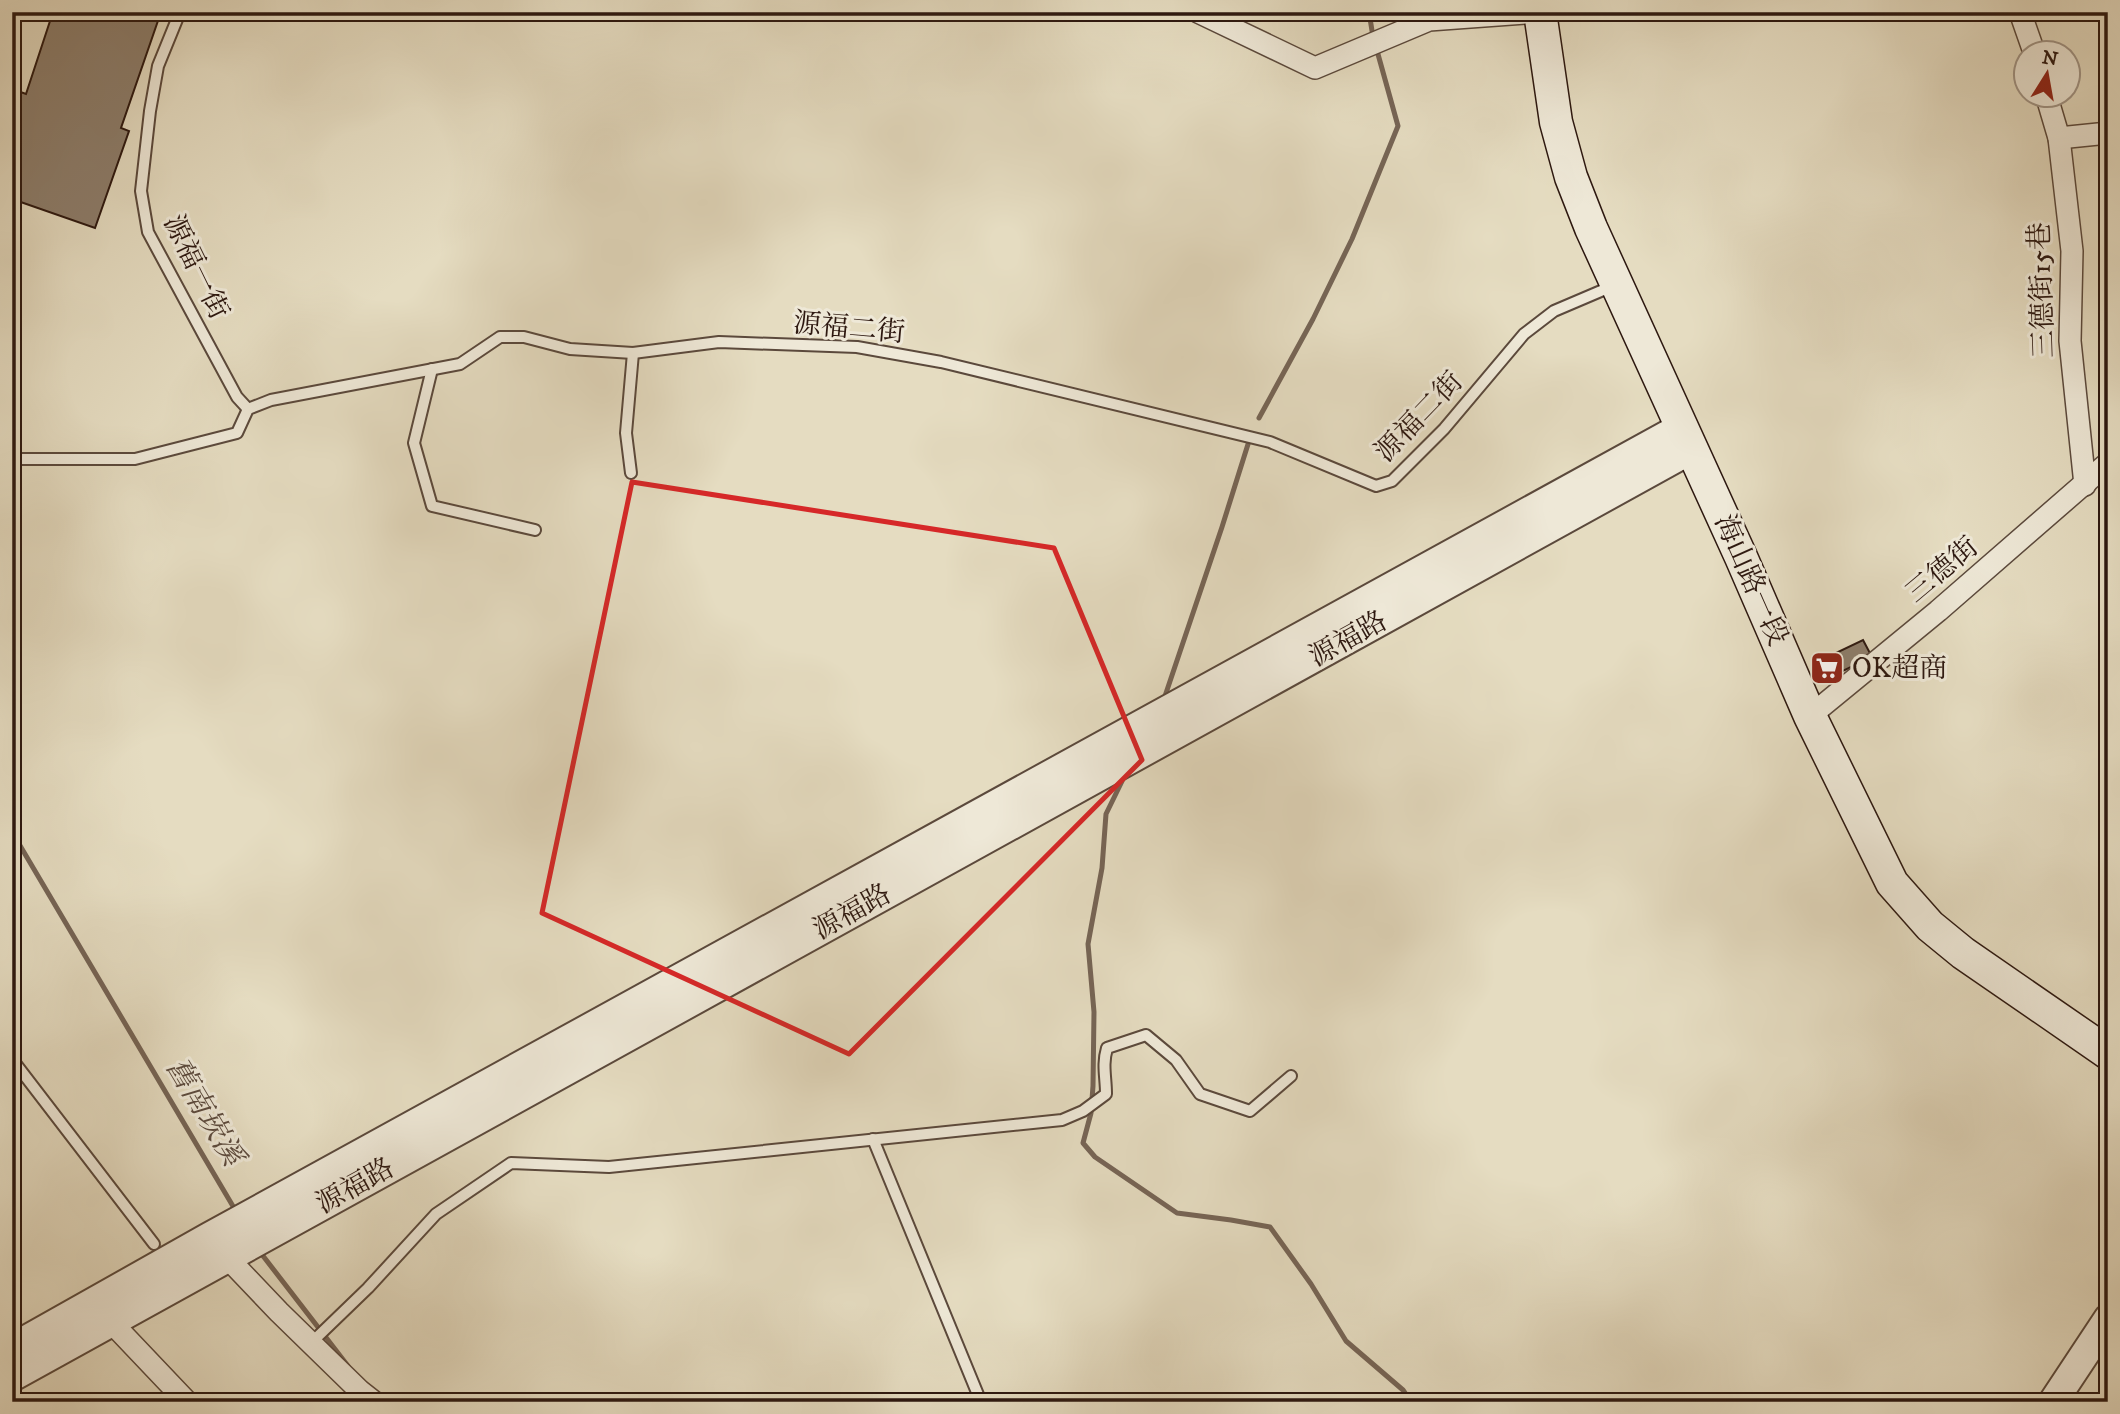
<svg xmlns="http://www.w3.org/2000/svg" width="2120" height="1414" font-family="'IM FELL DW Pica','Noto Serif TC',serif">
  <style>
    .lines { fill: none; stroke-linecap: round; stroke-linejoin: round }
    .stream { stroke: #766556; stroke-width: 5 }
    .building { fill: #8d7e6c; stroke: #2d1810; stroke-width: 2 }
    .service-casing { stroke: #5b493c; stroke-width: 14 }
    .minor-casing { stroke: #5b493c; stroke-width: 24 }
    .tertiary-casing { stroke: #5b493c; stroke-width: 32 }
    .secondary-casing { stroke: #2d1810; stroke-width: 35 }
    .service { stroke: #eee8d7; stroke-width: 10 }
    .minor { stroke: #eee8d7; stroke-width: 21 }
    .tertiary { stroke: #eee8d7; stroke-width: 28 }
    .secondary { stroke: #eee8d7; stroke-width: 32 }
    .marked { fill: none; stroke: #d62828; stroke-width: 5; stroke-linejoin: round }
    .labels { text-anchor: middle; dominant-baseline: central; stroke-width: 6; stroke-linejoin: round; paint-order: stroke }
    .street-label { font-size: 28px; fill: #2d1810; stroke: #eee8d7 }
    .poi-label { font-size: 28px; fill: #2d1810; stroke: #eee8d7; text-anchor: start }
    .water-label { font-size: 30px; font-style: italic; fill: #5d4c3f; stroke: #eee8d7 }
  </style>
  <rect width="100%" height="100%" fill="#e5dcc1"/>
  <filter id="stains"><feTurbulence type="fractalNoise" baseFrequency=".00286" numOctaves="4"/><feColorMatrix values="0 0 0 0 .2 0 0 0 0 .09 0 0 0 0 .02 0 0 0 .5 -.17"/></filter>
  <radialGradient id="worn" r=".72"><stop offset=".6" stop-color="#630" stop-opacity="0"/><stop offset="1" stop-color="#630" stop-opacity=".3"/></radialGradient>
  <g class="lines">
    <g class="stream">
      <polyline points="1369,12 1373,37"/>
      <polyline points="1259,418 1313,319 1352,239 1398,126 1376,47"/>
      <polyline points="1163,702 1222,527 1249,441"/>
      <polyline points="1126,773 1106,814 1102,868 1088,944 1094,1012 1093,1086 1091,1113 1083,1143 1095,1157 1177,1213 1231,1220 1270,1227 1311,1284 1346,1341 1403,1390 1411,1402"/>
      <polyline points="12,832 237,1213"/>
      <polyline points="260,1252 348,1366"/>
    </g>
  </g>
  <g class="building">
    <polygon points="53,12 161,12 121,128 129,131 95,228 12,199 12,89 26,94"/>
    <polygon points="1863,640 1872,657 1824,680 1815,663"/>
  </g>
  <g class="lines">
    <g class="service-casing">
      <g id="service">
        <polyline points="180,12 158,66 150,111 141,191 148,232 237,397 248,409"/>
        <polyline points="432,369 414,443 432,506 535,530"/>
        <polyline points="12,459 135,459 237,433 248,409 271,400 460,364 500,337 524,337 570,349 633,353 719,342 857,347 941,362 1270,442 1376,486 1392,481 1444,429 1524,334 1554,311 1615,285"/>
        <polyline points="631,473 626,433 633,353"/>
        <polyline points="12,1059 154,1244"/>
        <polyline points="873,1139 981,1402"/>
        <path d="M311,1343L368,1288L436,1214L511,1163L609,1167L1062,1120L1083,1111L1106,1094C1106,1077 1102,1065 1107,1048L1146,1035L1176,1060L1200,1094L1250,1111L1291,1076"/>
      </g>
    </g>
    <g class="minor-casing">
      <g id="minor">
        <polyline points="1198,12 1315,68 1429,20 1539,12"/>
        <polyline points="2020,12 2034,52"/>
        <polyline points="2046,94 2059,138 2072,251 2070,341 2085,485"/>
        <polyline points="2059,138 2108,133"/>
        <polyline points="1810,716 1938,611 2108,463"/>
        <polyline points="219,1249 279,1312 360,1391 374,1402"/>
        <polyline points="104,1312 112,1323 187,1402"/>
      </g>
    </g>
    <g class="tertiary-casing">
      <g id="tertiary">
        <polyline points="12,1348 209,1237 1682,427"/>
        <polyline points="12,1377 1692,449"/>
        <polyline points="2053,1402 2108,1319"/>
      </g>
    </g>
    <g class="secondary-casing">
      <polyline id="secondary" points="1540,12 1556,122 1571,177 1591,228 1741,557 1810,716 1892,883 1930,926 1963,953 2108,1053"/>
    </g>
    <use href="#service" class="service"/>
    <use href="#minor" class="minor"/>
    <use href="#tertiary" class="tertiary"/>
    <use href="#secondary" class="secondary"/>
  </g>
  <path class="marked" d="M632,482L1054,548L1142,760L849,1054L542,913Z"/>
  <defs>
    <g id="supermarket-square" transform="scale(1.75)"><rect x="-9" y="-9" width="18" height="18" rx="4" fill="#8f2418" stroke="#eee8d7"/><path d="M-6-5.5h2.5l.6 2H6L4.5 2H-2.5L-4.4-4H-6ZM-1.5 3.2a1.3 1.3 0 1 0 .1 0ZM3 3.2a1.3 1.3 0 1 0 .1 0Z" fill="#fff"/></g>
  </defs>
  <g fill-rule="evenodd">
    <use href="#supermarket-square" x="1827" y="668"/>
  </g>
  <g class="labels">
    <g class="street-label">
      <text transform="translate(196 267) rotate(64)">源福一街</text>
      <text transform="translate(2042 290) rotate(-92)">三德街15巷</text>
      <text transform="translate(849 328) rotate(5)">源福二街</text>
      <text transform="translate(1419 417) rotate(-46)">源福二街</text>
      <text transform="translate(1942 570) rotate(-40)">三德街</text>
      <text transform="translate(1751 580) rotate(66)">海山路一段</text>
      <text transform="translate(1348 639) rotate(-29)">源福路</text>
      <text transform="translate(852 912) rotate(-29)">源福路</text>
      <text transform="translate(355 1186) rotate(-29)">源福路</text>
    </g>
    <g class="poi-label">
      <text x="1852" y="668">OK超商</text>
    </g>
    <g class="water-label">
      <text transform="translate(204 1112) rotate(59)">舊南崁溪</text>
    </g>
  </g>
  <rect width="2120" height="1414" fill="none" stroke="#e5dcc1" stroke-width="42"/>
  <rect x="14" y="14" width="2092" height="1386" fill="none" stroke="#2d1810" stroke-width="3.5"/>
  <rect x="21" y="21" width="2078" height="1372" fill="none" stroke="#2d1810" stroke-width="2"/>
  <g transform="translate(2047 74) rotate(11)"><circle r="33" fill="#eee8d7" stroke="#a19587" stroke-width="2"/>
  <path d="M0-5L12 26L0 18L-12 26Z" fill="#8f2418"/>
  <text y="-10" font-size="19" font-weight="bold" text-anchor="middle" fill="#2d1810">N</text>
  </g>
  <rect width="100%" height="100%" filter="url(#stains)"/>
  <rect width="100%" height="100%" fill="url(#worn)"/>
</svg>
